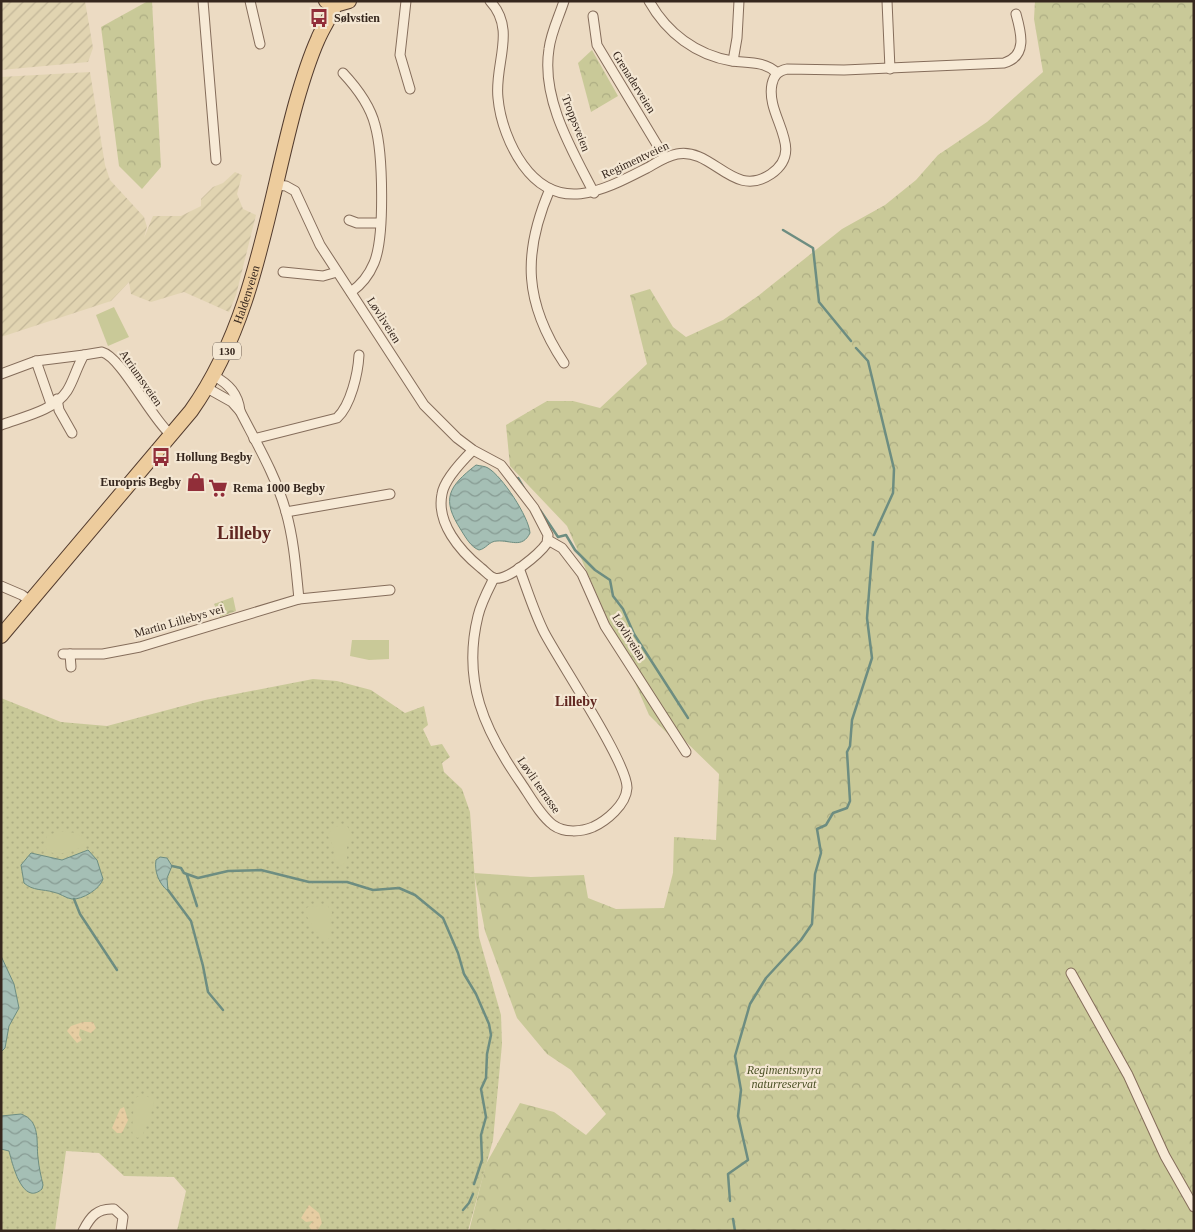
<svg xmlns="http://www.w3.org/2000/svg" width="1195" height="1232" font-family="'Times New Roman',serif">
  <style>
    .farmland { fill: url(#farmland-furrows) }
    .grass { fill: url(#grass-dots) }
    .forest { fill: url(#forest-crowns) }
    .sand { fill: url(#sand-dots) }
    .pitch { fill: #c9c998 }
    .water { fill: url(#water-waves); stroke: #6d8d81 }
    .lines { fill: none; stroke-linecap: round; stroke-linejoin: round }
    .stream { stroke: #6d8d81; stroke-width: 2.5 }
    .street-casing { stroke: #856d5b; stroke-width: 11 }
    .primary-casing { stroke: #533c2f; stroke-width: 16 }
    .street { stroke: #f7ead6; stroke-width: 9 }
    .primary { stroke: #edcc9d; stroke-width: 14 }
    .labels { text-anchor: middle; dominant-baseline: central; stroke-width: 4.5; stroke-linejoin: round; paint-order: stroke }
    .shield { fill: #f4e7d3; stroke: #6f6154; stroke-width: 1 }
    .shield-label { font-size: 11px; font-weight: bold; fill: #36271e }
    .poi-label { font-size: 12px; font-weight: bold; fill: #36271e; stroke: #f4e7d3; text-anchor: start }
    .street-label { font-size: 12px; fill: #36271e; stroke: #f4e7d3 }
    .park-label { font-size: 12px; font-style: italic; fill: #4b5126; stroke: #f4e7d3 }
    .neighbourhood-label { font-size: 14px; font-weight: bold; fill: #602620; stroke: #f4e7d3 }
    .district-label { font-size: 18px; font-weight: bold; fill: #602620; stroke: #f4e7d3 }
  </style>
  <defs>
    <pattern id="farmland-furrows" width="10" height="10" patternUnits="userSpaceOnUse" patternTransform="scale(1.25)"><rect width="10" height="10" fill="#e1d4b1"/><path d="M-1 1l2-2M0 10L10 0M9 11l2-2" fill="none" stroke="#c2b698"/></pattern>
    <pattern id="grass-dots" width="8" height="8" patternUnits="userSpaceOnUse" patternTransform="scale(1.25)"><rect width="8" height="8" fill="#c9c998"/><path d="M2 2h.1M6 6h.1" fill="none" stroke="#adad83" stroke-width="1.8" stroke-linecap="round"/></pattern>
    <pattern id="forest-crowns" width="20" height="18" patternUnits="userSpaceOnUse" patternTransform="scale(1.25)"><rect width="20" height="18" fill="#c9c998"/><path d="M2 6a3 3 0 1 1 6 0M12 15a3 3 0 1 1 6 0" fill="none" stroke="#adad83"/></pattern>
    <pattern id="sand-dots" width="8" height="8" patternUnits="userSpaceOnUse" patternTransform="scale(1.25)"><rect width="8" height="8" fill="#e6cda2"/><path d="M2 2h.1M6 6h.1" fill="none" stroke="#c6b08b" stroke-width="1.8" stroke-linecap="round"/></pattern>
    <pattern id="water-waves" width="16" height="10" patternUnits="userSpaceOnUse" patternTransform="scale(1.25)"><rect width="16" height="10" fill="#a5bfb5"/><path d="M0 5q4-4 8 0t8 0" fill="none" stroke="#879b93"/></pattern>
  </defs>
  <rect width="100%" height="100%" fill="#ecdbc3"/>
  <g class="farmland">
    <polygon points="1,1 85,1 93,48 88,62 1,70"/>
    <polygon points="90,72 105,165 110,180 144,217 147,227 144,238 153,216 181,216 201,206 201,199 213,187 223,183 235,172 242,175 237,194 243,209 256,215 236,295 229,312 184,292 151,302 131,294 129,282 111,301 1,337 1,77"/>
  </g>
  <polygon class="grass" points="313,679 337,681 371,690 405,713 424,706 428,725 423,729 431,746 442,744 450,757 442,763 444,772 462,789 470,812 479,937 501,1015 502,1044 493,1140 468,1231 177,1231 186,1191 174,1177 124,1176 99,1153 66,1151 55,1231 1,1231 1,698 61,722 107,726 205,700"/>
  <g class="forest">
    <polygon points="148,1 152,1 161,167 142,189 119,166 101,27"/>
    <polygon points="1035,1 1194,1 1194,1231 469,1231 486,1164 520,1103 554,1112 586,1135 606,1114 571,1070 547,1054 517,1018 485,931 474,873 531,877 584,875 588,898 616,909 664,908 673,873 674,837 716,840 719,774 683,739 670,736 649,715 567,526 510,466 506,425 547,401 573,401 600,408 647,364 630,295 650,289 673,327 686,337 723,320 758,296 842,229 885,205 916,180 938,155 987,122 1043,72 1034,19"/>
    <polygon points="592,50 618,96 591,112 578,63"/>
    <polygon points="233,597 236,611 220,617 214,604"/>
  </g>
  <g class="sand">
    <polygon points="83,1022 93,1022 96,1028 91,1033 80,1029 79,1035 82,1040 77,1043 67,1031 71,1026"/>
    <polygon points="124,1107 128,1120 122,1133 117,1133 112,1128 120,1109"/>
    <polygon points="309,1205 319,1213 322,1223 317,1231 312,1231 309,1226 313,1221 306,1222 301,1218"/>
  </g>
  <g class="pitch">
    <polygon points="114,307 129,337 108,346 96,315"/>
    <polygon points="352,640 389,640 389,659 369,660 350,656"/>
    <polygon points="338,826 347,826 352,834 347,847 347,861 341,866 335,861 333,846 328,836 331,829"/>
    <path d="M59,831L76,833L85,838V844C77,852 58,856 47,851L44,843L47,836Z"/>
    <path d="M327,905L332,912L330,923L331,936L325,942C321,940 305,915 304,910L308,907Z"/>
    <path d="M142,1095L154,1099C155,1106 146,1127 143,1134L138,1138L133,1136C131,1133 134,1101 135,1098Z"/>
  </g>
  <g class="water">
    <path d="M476,465C480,466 485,466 488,468C502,476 529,517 530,533C522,549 511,540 497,541C489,541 486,549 479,550C471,547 466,538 461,530C441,499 448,487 476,465Z"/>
    <path d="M88,850L97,860L103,879C100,889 82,900 72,899C65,898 60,893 53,892C43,889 33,891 24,883L21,865L31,853L62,860Z"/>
    <path d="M160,857L167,858L172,866L167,878L168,891C159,884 154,871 156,860Z"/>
    <polygon points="1,956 14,984 19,1008 9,1026 5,1048 1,1052"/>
    <path d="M21,1114C41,1121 36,1142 38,1158C39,1168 41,1176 43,1185L42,1189C22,1207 12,1162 9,1151L1,1149V1116Z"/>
  </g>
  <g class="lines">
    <g class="stream">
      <polyline points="783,230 813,248 819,302 851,341"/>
      <polyline points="856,348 868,361 894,469 893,493 874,535"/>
      <polyline points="518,478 525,490"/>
      <polyline points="540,510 558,537 566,535 575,550 595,570 610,580 613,596 623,609 634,634 688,718"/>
      <polyline points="172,866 181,868 184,873 198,878 228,871 261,870 309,882 347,882 373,890 399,888 415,895 443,918 458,953 464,974 476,994 489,1024 491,1035 487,1054 486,1078 481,1089 486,1117 481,1135 482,1160 474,1184"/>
      <polyline points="187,875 197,906"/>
      <polyline points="168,890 191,921 203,966 208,992 223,1010"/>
      <polyline points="74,899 80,914 117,970"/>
      <polyline points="730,1201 728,1174 748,1160 738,1116 741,1090 735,1056 750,1004 766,978 801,940 812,924 815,874 821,853 817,829 826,825 833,813 847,808 850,801 847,752 850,746 852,720 872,658 867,618 873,542"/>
      <polyline points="463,1210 469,1203 473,1194"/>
      <polyline points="733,1219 735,1231"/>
    </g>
    <g class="street-casing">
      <g id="street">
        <polyline points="203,1 216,160"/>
        <polyline points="250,1 260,44"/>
        <polyline points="406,1 400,55 410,89"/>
        <path d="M490,1C517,30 494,64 498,98C500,121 510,147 523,165C559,215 604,190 647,168C656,163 666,156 677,154C713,147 733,200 771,174C807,149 765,117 772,84C774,75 778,71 787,69L844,70L1004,63C1028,56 1021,32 1016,14"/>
        <path d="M564,1C559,17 551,32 549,49C541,99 572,150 594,193"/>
        <path d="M649,1C667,33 696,55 732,61C748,63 765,61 777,73"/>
        <polyline points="887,1 890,69"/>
        <polyline points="593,16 597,45 665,158"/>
        <polyline points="733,61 737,38 739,1"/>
        <path d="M343,73C357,88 370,105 375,125C383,153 385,237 374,263C369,275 361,285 351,292"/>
        <path d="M277,185L286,186L295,191L320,245L424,405L457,438L473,450L501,465L534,508L548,535L547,543C540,553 507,582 494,578C490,577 485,571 481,568C460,551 436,523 442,494C444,480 463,460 473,450"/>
        <path d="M550,189C522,254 524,303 564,363"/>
        <polyline points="349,220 357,223 380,223"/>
        <polyline points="283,272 323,276 337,272"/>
        <polyline points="36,361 51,404"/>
        <polyline points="1,374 36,361 84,355"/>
        <path d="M214,376C229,384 238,394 240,411"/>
        <path d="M207,388L232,402L240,411C257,444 276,476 286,512C294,540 296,570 299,599L390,590"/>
        <polyline points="57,399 59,410 72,433"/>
        <path d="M1,425C22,417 54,411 67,391C74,380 77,366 84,355L102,352C121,357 150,416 170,434"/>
        <path d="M254,439L337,418C351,405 358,373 359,355"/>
        <polyline points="286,512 390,494"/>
        <polyline points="548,540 562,548 582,574 605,626 686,752"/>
        <path d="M494,578C488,590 481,603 478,616C462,681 484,730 521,783C530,796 540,815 553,825C564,833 581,832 593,827C606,821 626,805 627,788C628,764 559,661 544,632C534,612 527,589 519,568"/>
        <polyline points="1,586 22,595 30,601"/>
        <polyline points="63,654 103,654 140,647 299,599"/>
        <polyline points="70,654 71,667"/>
        <polyline points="1071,973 1128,1075 1165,1156 1194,1207"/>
        <path d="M83,1231C90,1217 97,1208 114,1209L123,1217L121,1231"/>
      </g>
    </g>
    <g class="primary-casing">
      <g id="primary">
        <polyline points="326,1 335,5 349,1"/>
        <path id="s1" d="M1,636L191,411C255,321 267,208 296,103C302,82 309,59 318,39C323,27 330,18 335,5"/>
      </g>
    </g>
    <use href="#street" class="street"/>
    <use href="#primary" class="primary"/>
  </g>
  <defs>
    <g id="bus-bare" transform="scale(1.5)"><path d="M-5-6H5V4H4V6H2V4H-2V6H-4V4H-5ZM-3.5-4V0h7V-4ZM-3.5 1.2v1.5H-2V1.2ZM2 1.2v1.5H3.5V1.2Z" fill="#912e39" stroke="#f4e7d3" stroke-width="2.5" paint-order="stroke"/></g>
    <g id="shop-bare" transform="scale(1.5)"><path d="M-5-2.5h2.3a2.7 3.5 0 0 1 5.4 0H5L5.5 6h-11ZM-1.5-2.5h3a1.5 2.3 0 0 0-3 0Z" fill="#912e39" stroke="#f4e7d3" stroke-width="2.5" paint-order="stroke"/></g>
    <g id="supermarket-bare" transform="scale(1.5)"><path d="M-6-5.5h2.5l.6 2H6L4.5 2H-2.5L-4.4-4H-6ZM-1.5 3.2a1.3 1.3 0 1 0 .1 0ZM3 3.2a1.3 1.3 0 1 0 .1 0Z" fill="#912e39" stroke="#f4e7d3" stroke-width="2.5" paint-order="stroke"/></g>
  </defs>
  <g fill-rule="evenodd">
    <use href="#bus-bare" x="319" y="18"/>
    <use href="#bus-bare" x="161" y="457"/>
    <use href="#shop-bare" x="196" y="482"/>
    <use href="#supermarket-bare" x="218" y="488"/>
  </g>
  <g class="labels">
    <rect class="shield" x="213" y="342.5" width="28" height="17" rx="4"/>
    <g class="shield-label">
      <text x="227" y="351">130</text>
    </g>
    <g class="poi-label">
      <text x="334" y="18">Sølvstien</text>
      <text x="176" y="457">Hollung Begby</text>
      <text x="181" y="482" text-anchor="end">Europris Begby</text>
      <text x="233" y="488">Rema 1000 Begby</text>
    </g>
    <g class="street-label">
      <text transform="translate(634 82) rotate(58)">Grenaderveien</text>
      <text transform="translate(576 123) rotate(69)">Troppsveien</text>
      <text transform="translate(635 160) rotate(-25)">Regimentveien</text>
      <text stroke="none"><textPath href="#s1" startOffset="424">Haldenveien</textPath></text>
      <text transform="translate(384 320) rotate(57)">Løvliveien</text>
      <text transform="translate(141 378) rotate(55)">Atriumsveien</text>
      <text transform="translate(179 621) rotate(-16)">Martin Lillebys vei</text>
      <text transform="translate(629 637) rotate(58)">Løvliveien</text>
      <text transform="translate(539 785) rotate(55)">Løvli terrasse</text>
    </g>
    <g class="park-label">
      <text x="784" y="1070">Regimentsmyra<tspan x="784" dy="14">naturreservat</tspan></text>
    </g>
    <g class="neighbourhood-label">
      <text x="576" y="701">Lilleby</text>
    </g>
    <g class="district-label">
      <text x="244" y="533">Lilleby</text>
    </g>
  </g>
  <rect width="1195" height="1232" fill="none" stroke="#36271e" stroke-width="5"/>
</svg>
